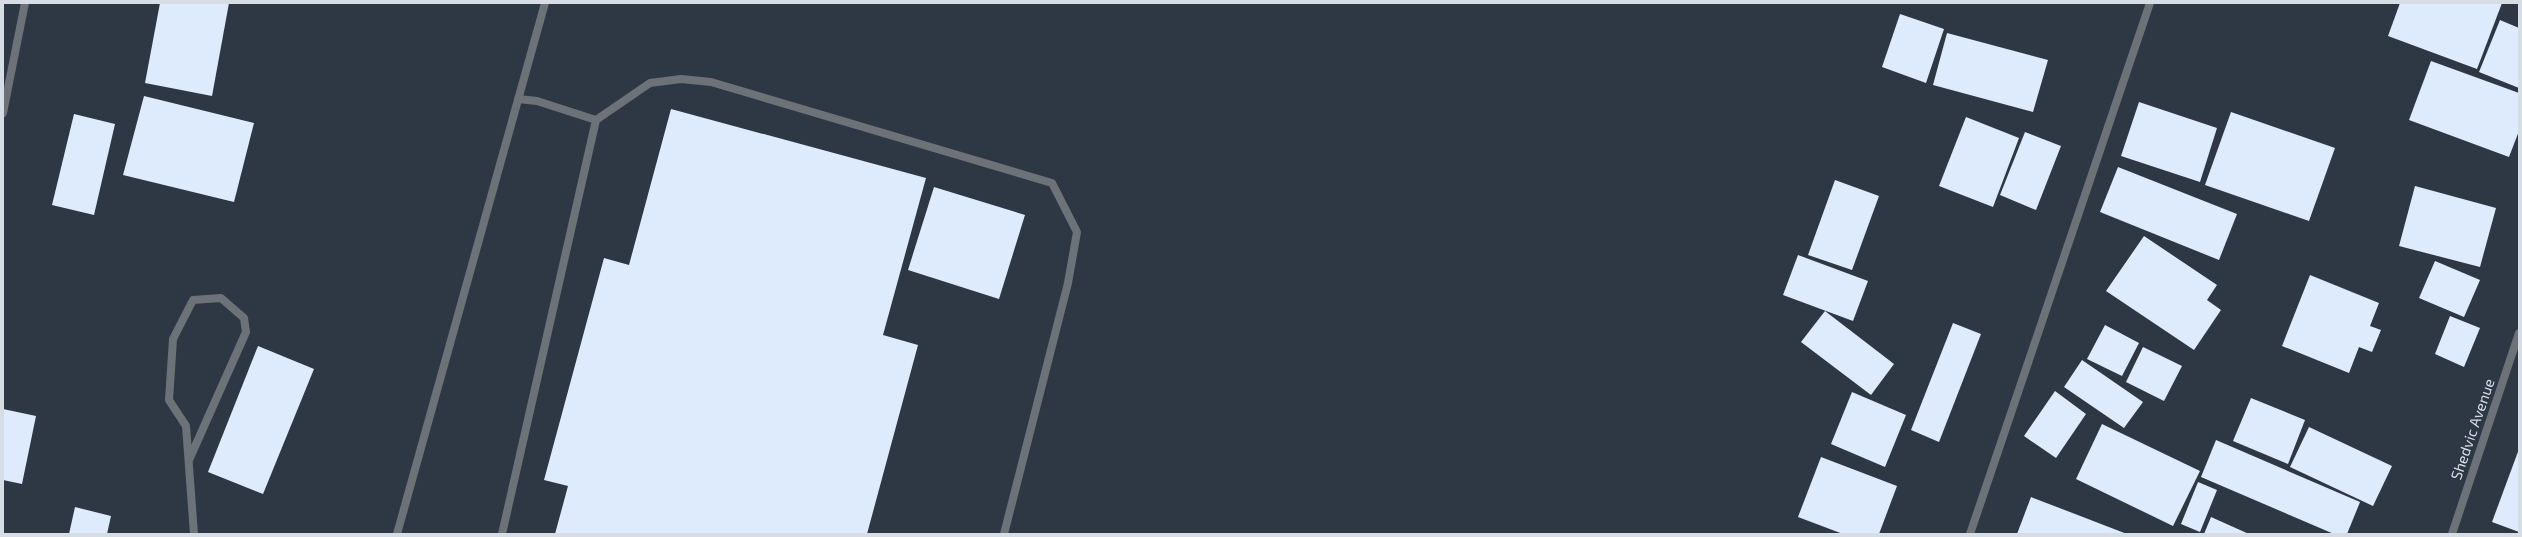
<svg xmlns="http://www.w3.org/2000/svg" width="2522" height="537" font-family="'Exo 2',sans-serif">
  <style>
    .building { fill: #deebfd }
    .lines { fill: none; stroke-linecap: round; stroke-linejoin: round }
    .service { stroke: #6d7279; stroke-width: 8 }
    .minor { stroke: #6d7279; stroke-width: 8 }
    .labels { text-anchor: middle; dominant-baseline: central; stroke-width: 4; stroke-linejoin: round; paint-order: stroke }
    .street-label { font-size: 15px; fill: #d6dde5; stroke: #2e3845 }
  </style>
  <rect width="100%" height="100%" fill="#2e3845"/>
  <g class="building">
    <polygon points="160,3 229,3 212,96 145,83"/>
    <polygon points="2400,3 2502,3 2477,69 2388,36"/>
    <polygon points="1900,14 1944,29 1926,83 1882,67"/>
    <polygon points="2500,20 2519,28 2519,88 2479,72"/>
    <polygon points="1947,33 2048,60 2033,112 1933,85"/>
    <polygon points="2431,61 2519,93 2519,131 2509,157 2409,120"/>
    <polygon points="144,96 254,123 234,202 123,175"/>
    <polygon points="2139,102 2217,128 2200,182 2121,156"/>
    <polygon points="671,109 926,178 883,335 918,345 867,534 555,534 568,486 544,480 604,258 629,265"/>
    <polygon points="2231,112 2335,148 2309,221 2205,185"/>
    <polygon points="74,114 115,124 94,215 52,205"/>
    <polygon points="1966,117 2019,138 1993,207 1939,186"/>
    <polygon points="2025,132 2061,146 2036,210 2000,195"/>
    <polygon points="2118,167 2237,214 2219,260 2100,212"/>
    <polygon points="1835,180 1879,196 1852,270 1808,255"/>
    <polygon points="2415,186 2496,208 2480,267 2399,246"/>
    <polygon points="934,187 1025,215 999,299 908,270"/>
    <polygon points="2144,236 2217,285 2207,300 2221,310 2194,350 2106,291"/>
    <polygon points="1798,255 1868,281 1853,321 1783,295"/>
    <polygon points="2435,261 2480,280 2464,317 2419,298"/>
    <polygon points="2310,275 2379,303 2370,326 2381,330 2372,352 2359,347 2349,373 2282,346"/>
    <polygon points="1825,311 1894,364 1871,395 1801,342"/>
    <polygon points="2450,316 2480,328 2464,367 2435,354"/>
    <polygon points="1953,323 1981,334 1939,442 1911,430"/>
    <polygon points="2105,325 2139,343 2122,376 2087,359"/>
    <polygon points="258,346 314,369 263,494 208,472"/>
    <polygon points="2143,347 2182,366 2164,401 2126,382"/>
    <polygon points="2082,360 2143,402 2124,428 2064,387"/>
    <polygon points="2055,391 2086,414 2056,458 2024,436"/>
    <polygon points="1852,392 1906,415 1885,467 1831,444"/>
    <polygon points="2251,398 2305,420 2288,464 2233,441"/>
    <polygon points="3,409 36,416 22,484 3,480"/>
    <polygon points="2102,424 2200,471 2173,526 2076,479"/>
    <polygon points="2309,427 2392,466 2373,506 2290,467"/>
    <polygon points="2216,440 2360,502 2347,534 2334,534 2201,477"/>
    <polygon points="2519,449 2519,532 2492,522"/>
    <polygon points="1821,457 1897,486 1879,534 1843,534 1798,517"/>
    <polygon points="2198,482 2217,490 2200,532 2181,524"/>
    <polygon points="2031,497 2127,534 2017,534"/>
    <polygon points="75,507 111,516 107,534 69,534"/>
    <polygon points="2211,517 2249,534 2204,534"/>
  </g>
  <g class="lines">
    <g class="service">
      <polyline points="3,113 25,3"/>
      <polyline points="596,120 650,83 681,79 711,82 1052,183 1077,232 1068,283 1004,534"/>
      <polyline points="189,460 246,332 244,318 221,298 193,300 173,339 169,400 186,426 194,534"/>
      <polyline points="397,534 545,3"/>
      <polyline points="502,534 596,120 537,101 518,99"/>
    </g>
    <g class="minor">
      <polyline points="1970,534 2150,3"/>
      <polyline points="2452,534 2519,333"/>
    </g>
  </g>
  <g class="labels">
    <g class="street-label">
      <text transform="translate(2472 429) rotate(-71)">Shedvic Avenue</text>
    </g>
  </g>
  <rect width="2522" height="537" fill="none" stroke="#d6dde5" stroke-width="8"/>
</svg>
